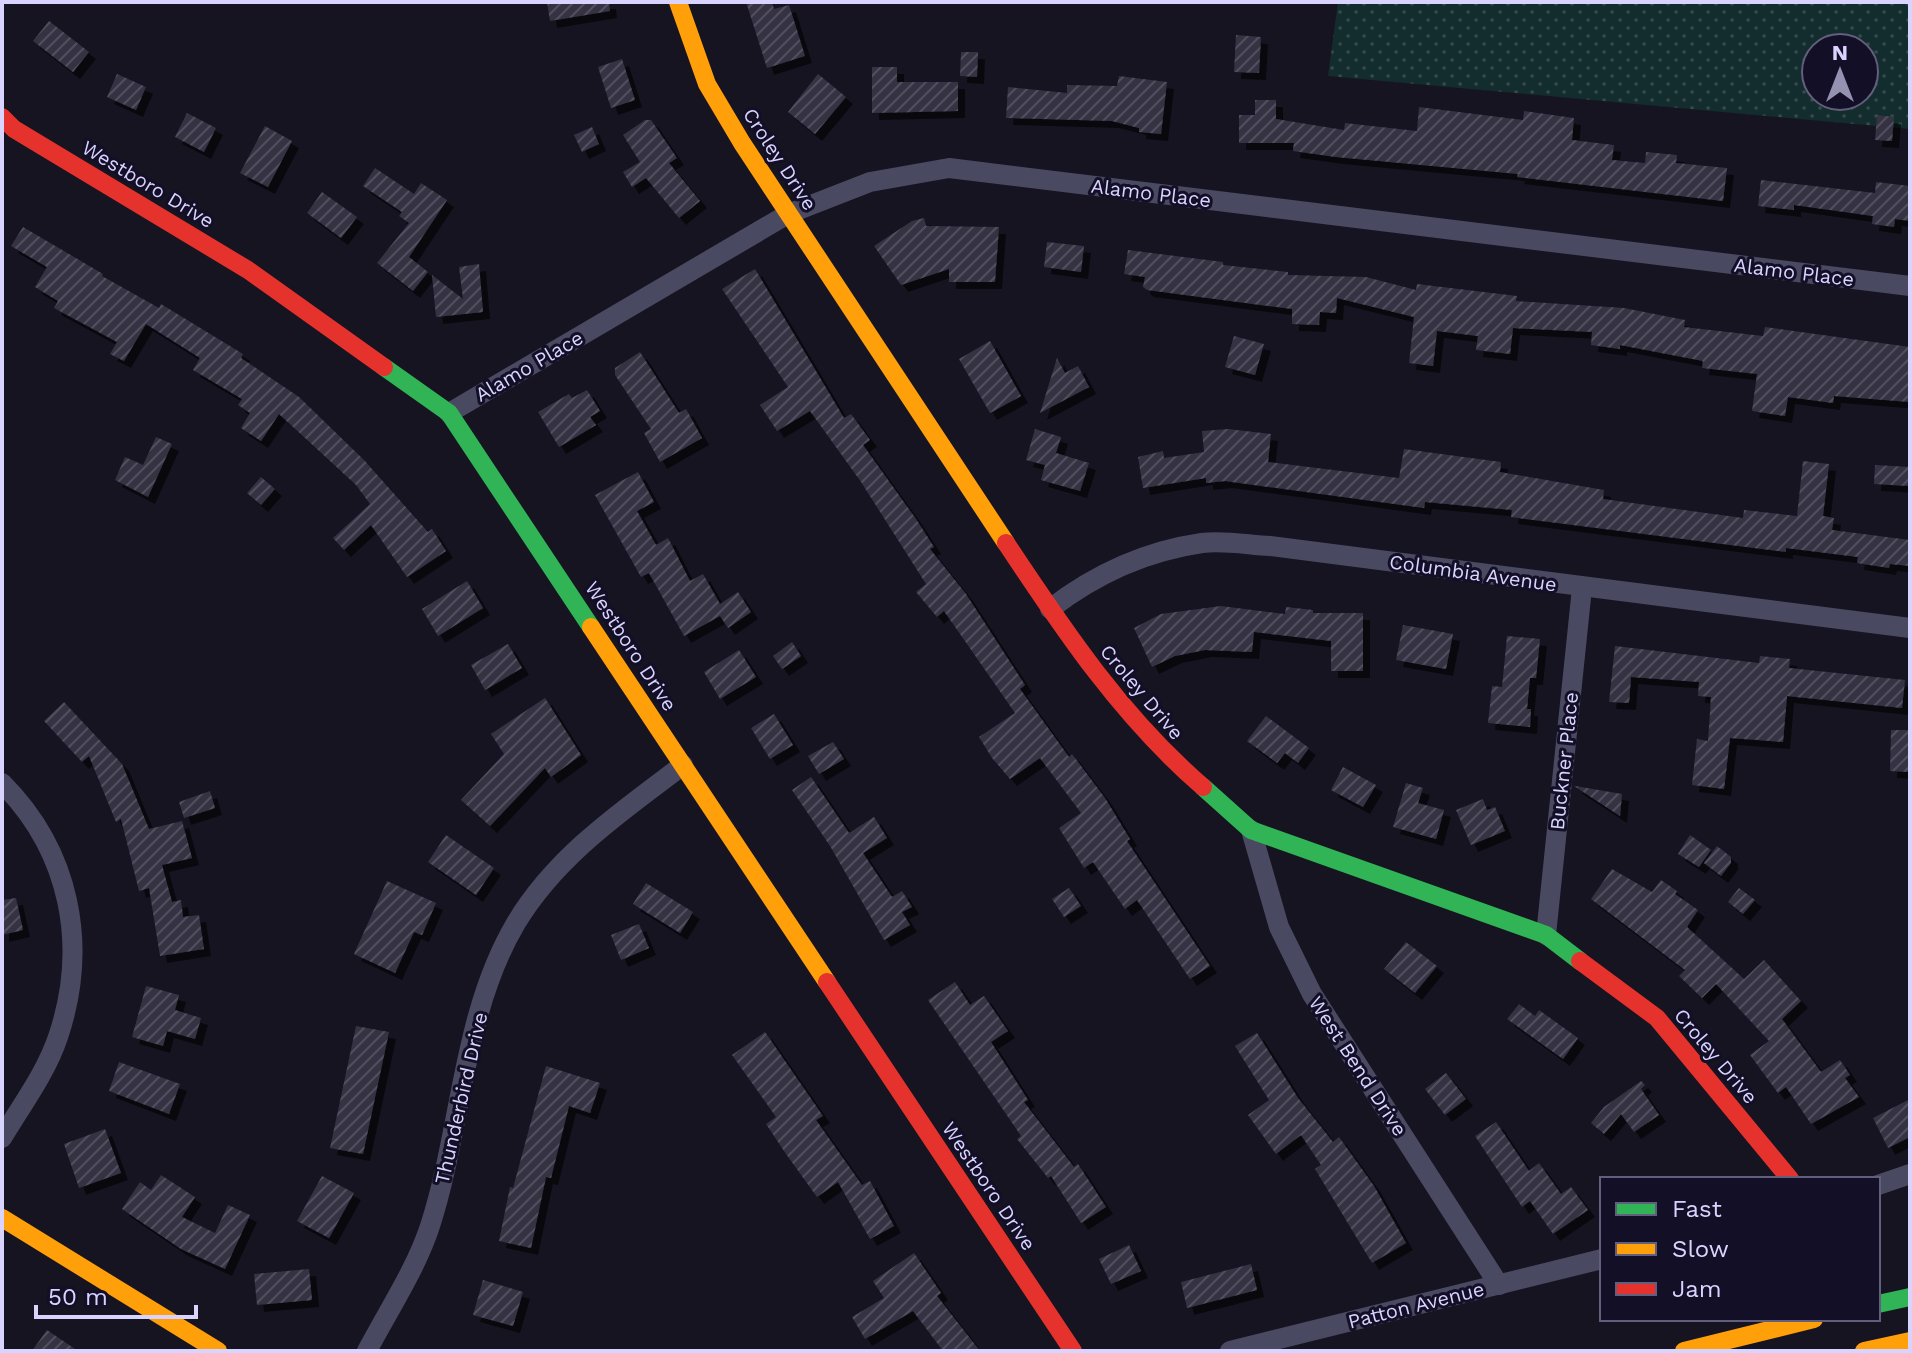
<svg xmlns="http://www.w3.org/2000/svg" width="1912" height="1353" font-family="'Work Sans',sans-serif">
  <style>
    .park { fill: url(#park-dots); fill-rule: evenodd }
    .building { fill: url(#building-hatch); filter: url(#shadow) }
    .lines { fill: none; stroke-linecap: round; stroke-linejoin: round }
    .street { stroke: #4a4962; stroke-width: 20 }
    .fast { stroke: #30b455; stroke-width: 18 }
    .slow { stroke: #ff9f0a; stroke-width: 18 }
    .jam { stroke: #e5322d; stroke-width: 18 }
    .labels { text-anchor: middle; dominant-baseline: central; stroke-width: 6; stroke-linejoin: round; paint-order: stroke }
    .street-label { font-size: 20px; fill: #d9d4ff; stroke: #130f26 }
  </style>
  <defs>
    <pattern id="park-dots" width="8" height="8" patternUnits="userSpaceOnUse" patternTransform="scale(2)"><rect width="8" height="8" fill="#132c2d"/><path d="M2 2h.1M6 6h.1" fill="none" stroke="#354a4c" stroke-width="1.8" stroke-linecap="round"/></pattern>
    <pattern id="building-hatch" width="6" height="6" patternUnits="userSpaceOnUse" patternTransform="scale(2)"><rect width="6" height="6" fill="#343243"/><path d="M-1 1l2-2M0 6l6-6M5 7l2-2" fill="none" stroke="#514f5f"/></pattern>
    <filter id="shadow"><feDropShadow dx="7" dy="7" stdDeviation="0" flood-color="#0009"/></filter>
  </defs>
  <rect width="100%" height="100%" fill="#161421"/>
  <path class="park" d="M1338,2H1910V129L1328,76ZM1816,48H1864V96H1816Z"/>
  <g class="building">
    <polygon points="547,2 609,2 610,11 550,21"/>
    <polygon points="746,2 772,2 774,9 789,5 805,56 767,68"/>
    <polygon points="49,21 89,52 73,72 33,41"/>
    <polygon points="1236,35 1261,37 1259,73 1234,72"/>
    <polygon points="961,52 978,52 977,77 960,76"/>
    <polygon points="622,59 635,100 611,108 598,67"/>
    <polygon points="872,67 897,67 897,82 958,82 958,111 872,113"/>
    <polygon points="117,74 146,87 136,110 107,97"/>
    <polygon points="818,74 846,97 815,134 788,112"/>
    <polygon points="1119,76 1167,82 1161,134 1139,132 1139,128 1112,121 1006,118 1008,87 1067,93 1067,85 1117,86"/>
    <polygon points="1255,100 1276,100 1276,119 1344,130 1345,123 1417,131 1419,107 1523,120 1524,111 1574,118 1572,140 1614,145 1612,160 1645,163 1646,152 1677,155 1676,163 1727,168 1723,201 1517,177 1518,174 1336,157 1293,151 1294,143 1239,143 1239,115 1255,115"/>
    <polygon points="187,113 216,128 204,152 175,137"/>
    <polygon points="1877,115 1894,117 1892,141 1875,140"/>
    <polygon points="645,120 651,120 677,158 669,163 700,201 679,218 646,178 632,187 623,172 640,162 623,135"/>
    <polygon points="265,126 292,141 268,187 240,173"/>
    <polygon points="592,127 599,144 582,152 574,135"/>
    <polygon points="375,168 414,194 421,183 447,200 409,257 428,272 413,291 377,263 409,223 399,216 402,212 363,186"/>
    <polygon points="1761,180 1875,193 1876,182 1910,186 1910,221 1895,219 1894,227 1872,224 1873,216 1794,205 1794,210 1758,206"/>
    <polygon points="322,192 357,217 341,238 307,213"/>
    <polygon points="924,218 926,226 999,227 995,282 949,282 949,269 901,285 874,246 912,221"/>
    <polygon points="23,227 103,274 102,276 159,308 161,304 243,354 241,358 299,397 364,460 428,532 432,529 446,551 407,577 371,525 344,550 333,538 370,504 356,485 279,414 261,441 241,428 250,413 238,405 242,399 193,370 200,358 146,324 124,361 110,354 117,342 54,308 58,301 35,287 47,267 11,246"/>
    <polygon points="1047,242 1084,246 1081,272 1044,267"/>
    <polygon points="1128,250 1223,262 1223,265 1288,272 1288,275 1366,277 1416,290 1417,284 1517,296 1516,301 1624,308 1685,320 1684,327 1763,336 1765,327 1910,347 1910,402 1834,396 1833,403 1788,397 1785,416 1752,411 1757,374 1702,368 1703,361 1620,345 1620,349 1591,345 1592,332 1513,328 1510,354 1476,350 1478,336 1437,331 1433,366 1409,363 1414,317 1337,298 1336,313 1320,312 1319,325 1292,324 1292,309 1147,290 1143,287 1145,277 1124,274"/>
    <polygon points="479,264 483,312 436,317 432,275 463,299 459,267"/>
    <polygon points="755,269 844,418 851,414 870,440 863,445 916,519 934,547 930,549 966,594 1025,685 1020,689 1069,757 1072,754 1105,798 1130,839 1127,841 1210,966 1190,979 1137,900 1125,909 1093,862 1084,868 1059,828 1081,813 1040,758 1010,779 992,758 979,737 1015,713 944,611 937,617 916,592 926,584 861,482 810,411 777,431 760,405 788,387 722,289"/>
    <polygon points="1234,336 1264,344 1255,375 1225,367"/>
    <polygon points="990,341 1021,396 990,413 959,359"/>
    <polygon points="640,352 679,413 686,409 702,438 660,462 644,433 651,429 615,375 615,368"/>
    <polygon points="1057,358 1065,373 1078,366 1089,387 1040,413"/>
    <polygon points="587,390 600,411 590,417 596,425 559,447 538,412 569,394 572,398"/>
    <polygon points="1035,429 1061,437 1056,453 1089,463 1080,491 1041,480 1045,465 1026,460"/>
    <polygon points="1228,429 1271,434 1268,462 1399,478 1404,449 1501,462 1500,472 1604,490 1603,499 1743,518 1744,510 1797,516 1803,461 1829,464 1823,516 1834,518 1832,530 1910,540 1910,566 1890,564 1889,568 1857,563 1858,557 1786,548 1786,552 1511,517 1512,510 1425,502 1424,508 1225,481 1206,483 1206,478 1143,488 1138,457 1163,451 1164,458 1204,452 1202,431"/>
    <polygon points="156,437 172,444 148,497 115,480 125,457 143,465"/>
    <polygon points="1875,465 1910,467 1909,486 1874,484"/>
    <polygon points="638,472 654,502 637,511 656,545 668,538 690,581 703,574 720,604 738,592 751,612 728,628 720,616 684,636 649,573 641,577 595,495"/>
    <polygon points="261,477 275,489 261,505 247,493"/>
    <polygon points="467,581 483,608 438,636 422,609"/>
    <polygon points="1221,606 1285,614 1286,607 1313,610 1313,613 1363,613 1363,671 1331,671 1331,641 1254,632 1252,652 1205,650 1175,656 1152,667 1134,628 1161,614"/>
    <polygon points="1403,625 1453,634 1446,669 1396,660"/>
    <polygon points="1507,636 1540,639 1536,678 1530,678 1527,709 1531,709 1530,727 1488,723 1492,686 1502,687"/>
    <polygon points="792,642 801,656 782,669 773,656"/>
    <polygon points="508,644 522,668 485,690 471,665"/>
    <polygon points="1615,646 1759,663 1760,656 1790,659 1789,668 1905,680 1902,708 1787,696 1783,742 1730,738 1724,789 1692,785 1697,739 1708,741 1711,697 1698,696 1699,682 1631,677 1629,703 1609,702"/>
    <polygon points="739,650 756,677 720,699 704,672"/>
    <polygon points="545,698 581,755 551,777 545,768 490,826 461,800 504,754 491,734"/>
    <polygon points="64,702 122,764 149,829 182,821 192,858 162,865 172,902 181,900 183,917 199,915 204,949 160,956 149,888 139,891 121,819 116,822 89,756 82,762 44,721"/>
    <polygon points="774,714 793,745 770,759 751,728"/>
    <polygon points="1266,716 1309,748 1298,763 1285,753 1277,763 1247,741"/>
    <polygon points="1891,730 1909,730 1908,772 1890,771"/>
    <polygon points="833,742 844,759 819,774 808,756"/>
    <polygon points="1343,767 1376,785 1363,807 1331,790"/>
    <polygon points="811,777 849,833 874,817 887,838 863,853 892,897 902,891 912,907 902,912 910,925 884,940 830,846 792,790"/>
    <polygon points="1406,783 1423,788 1418,803 1444,810 1436,839 1393,827"/>
    <polygon points="1575,786 1622,794 1620,816 1574,786"/>
    <polygon points="210,791 215,808 184,818 179,802"/>
    <polygon points="1483,799 1487,810 1495,807 1505,831 1471,845 1456,810"/>
    <polygon points="446,835 494,868 476,895 428,862"/>
    <polygon points="1690,835 1711,850 1699,867 1678,854"/>
    <polygon points="1717,846 1731,857 1731,863 1721,876 1704,863"/>
    <polygon points="1612,869 1652,892 1661,880 1677,891 1675,894 1698,910 1687,927 1744,979 1764,960 1801,1001 1782,1019 1821,1072 1840,1060 1850,1075 1845,1078 1859,1097 1811,1124 1786,1087 1778,1093 1750,1055 1769,1041 1716,984 1702,998 1679,976 1685,970 1591,899"/>
    <polygon points="387,881 436,903 422,935 414,932 395,973 354,954"/>
    <polygon points="646,883 693,912 680,933 633,904"/>
    <polygon points="1069,888 1081,906 1064,917 1052,899"/>
    <polygon points="1739,888 1755,900 1743,914 1728,902"/>
    <polygon points="16,898 23,930 2,935 2,900"/>
    <polygon points="639,924 649,948 621,960 611,935"/>
    <polygon points="1406,942 1437,966 1415,993 1384,969"/>
    <polygon points="955,982 970,1005 984,996 1008,1031 991,1042 1028,1100 1024,1102 1074,1167 1078,1164 1106,1207 1081,1223 1051,1176 1048,1178 1017,1139 1021,1136 928,1000"/>
    <polygon points="146,986 179,995 175,1010 201,1018 195,1039 167,1031 163,1046 132,1037"/>
    <polygon points="1519,1004 1535,1016 1539,1010 1578,1038 1563,1059 1507,1019"/>
    <polygon points="356,1026 389,1032 363,1154 330,1148"/>
    <polygon points="765,1032 823,1116 816,1120 862,1185 870,1181 894,1226 870,1239 838,1182 817,1197 786,1154 766,1124 776,1117 732,1055"/>
    <polygon points="1257,1033 1298,1098 1333,1142 1339,1137 1374,1186 1406,1243 1372,1263 1315,1169 1321,1165 1301,1135 1276,1154 1248,1115 1269,1100 1235,1046"/>
    <polygon points="119,1062 180,1084 169,1114 109,1091"/>
    <polygon points="546,1066 600,1083 590,1113 569,1106 551,1178 546,1177 531,1248 499,1241 510,1187 513,1188"/>
    <polygon points="1446,1073 1466,1099 1445,1115 1425,1089"/>
    <polygon points="1641,1081 1645,1085 1641,1089 1659,1115 1634,1132 1621,1114 1604,1134 1591,1123 1604,1107"/>
    <polygon points="1910,1099 1910,1137 1888,1148 1873,1118"/>
    <polygon points="1496,1122 1529,1171 1539,1163 1561,1194 1571,1187 1588,1210 1553,1234 1530,1201 1522,1207 1475,1136"/>
    <polygon points="105,1129 121,1173 79,1188 64,1144"/>
    <polygon points="161,1175 195,1197 182,1217 215,1233 228,1205 250,1215 225,1269 181,1249 122,1209 140,1182 151,1190"/>
    <polygon points="322,1176 354,1193 329,1238 297,1221"/>
    <polygon points="1129,1245 1141,1271 1111,1284 1099,1259"/>
    <polygon points="914,1253 941,1293 937,1296 980,1351 943,1351 913,1311 865,1339 852,1317 884,1298 873,1281"/>
    <polygon points="1251,1264 1257,1290 1187,1308 1181,1282"/>
    <polygon points="309,1269 312,1300 257,1305 254,1274"/>
    <polygon points="483,1280 523,1292 513,1326 473,1315"/>
    <polygon points="47,1330 78,1351 32,1351"/>
  </g>
  <g class="lines">
    <g class="street">
      <polyline points="449,413 788,214 870,182 949,168 1910,286"/>
      <path d="M1050,609C1094,575 1146,551 1202,543C1223,540 1249,545 1270,546L1910,628"/>
      <path d="M2,783C70,851 89,945 58,1037C46,1073 21,1106 2,1138"/>
      <polyline points="1251,830 1279,927 1312,994 1499,1285"/>
      <polyline points="1546,935 1582,588"/>
      <polyline points="1878,1185 1910,1174"/>
      <path d="M367,1351C388,1311 416,1269 430,1226C462,1127 462,1014 516,923C556,856 622,811 683,765"/>
      <polyline points="1230,1351 1602,1259"/>
    </g>
    <g class="fast">
      <polyline points="384,367 449,413 591,627"/>
      <polyline points="1203,787 1251,830 1546,935 1580,961"/>
      <polyline points="1878,1304 1910,1297"/>
    </g>
    <g class="slow">
      <polyline points="678,2 707,84 742,143 1006,543"/>
      <polyline points="591,627 827,982"/>
      <polyline points="2,1218 218,1351"/>
      <polyline points="1684,1351 1814,1319"/>
      <polyline points="1864,1351 1910,1341"/>
    </g>
    <g class="jam">
      <polyline points="2,117 14,129 248,270 384,367"/>
      <path d="M1006,543C1065,632 1122,717 1203,787"/>
      <polyline points="1580,961 1657,1018 1790,1179"/>
      <polyline points="827,982 1073,1351"/>
    </g>
  </g>
  <g class="labels">
    <g class="street-label">
      <text transform="translate(780 159) rotate(57)">Croley Drive</text>
      <text transform="translate(148 184) rotate(31)">Westboro Drive</text>
      <text transform="translate(1151 193) rotate(7)">Alamo Place</text>
      <text transform="translate(1794 272) rotate(7)">Alamo Place</text>
      <text transform="translate(529 366) rotate(-30)">Alamo Place</text>
      <text transform="translate(1473 573) rotate(8)">Columbia Avenue</text>
      <text transform="translate(631 646) rotate(57)">Westboro Drive</text>
      <text transform="translate(1142 692) rotate(50)">Croley Drive</text>
      <text transform="translate(1564 761) rotate(-84)">Buckner Place</text>
      <text transform="translate(1716 1056) rotate(50)">Croley Drive</text>
      <text transform="translate(1358 1066) rotate(57)">West Bend Drive</text>
      <text transform="translate(461 1098) rotate(-77)">Thunderbird Drive</text>
      <text transform="translate(989 1186) rotate(56)">Westboro Drive</text>
      <text transform="translate(1416 1305) rotate(-14)">Patton Avenue</text>
    </g>
  </g>
  <rect width="1912" height="1353" fill="none" stroke="#d9d4ff" stroke-width="8"/>
  <rect x="1600" y="1177" width="280" height="144" fill="#130f26" stroke="#625e7d" stroke-width="2"/>
  <rect x="1616" y="1203" width="40" height="12" fill="#30b455" stroke="#625e7d" stroke-width="2"/>
  <text x="1672" y="1217" font-size="24" fill="#d9d4ff">Fast</text>
  <rect x="1616" y="1243" width="40" height="12" fill="#ff9f0a" stroke="#625e7d" stroke-width="2"/>
  <text x="1672" y="1257" font-size="24" fill="#d9d4ff">Slow</text>
  <rect x="1616" y="1283" width="40" height="12" fill="#e5322d" stroke="#625e7d" stroke-width="2"/>
  <text x="1672" y="1297" font-size="24" fill="#d9d4ff">Jam</text>
  <g transform="translate(1840 72)"><circle r="38" fill="#130f26" stroke="#625e7d" stroke-width="2"/>
  <path d="M0-6L14 30L0 20L-14 30Z" fill="#9591b1"/>
  <text y="-12" font-size="22" font-weight="bold" text-anchor="middle" fill="#d9d4ff">N</text>
  </g>
  <path d="M36 1305v12h160v-12" fill="none" stroke="#d9d4ff" stroke-width="4"/>
  <text x="48" y="1305" font-size="24" fill="#d9d4ff" stroke="#130f26" stroke-width="6" paint-order="stroke">50 m</text>
</svg>
